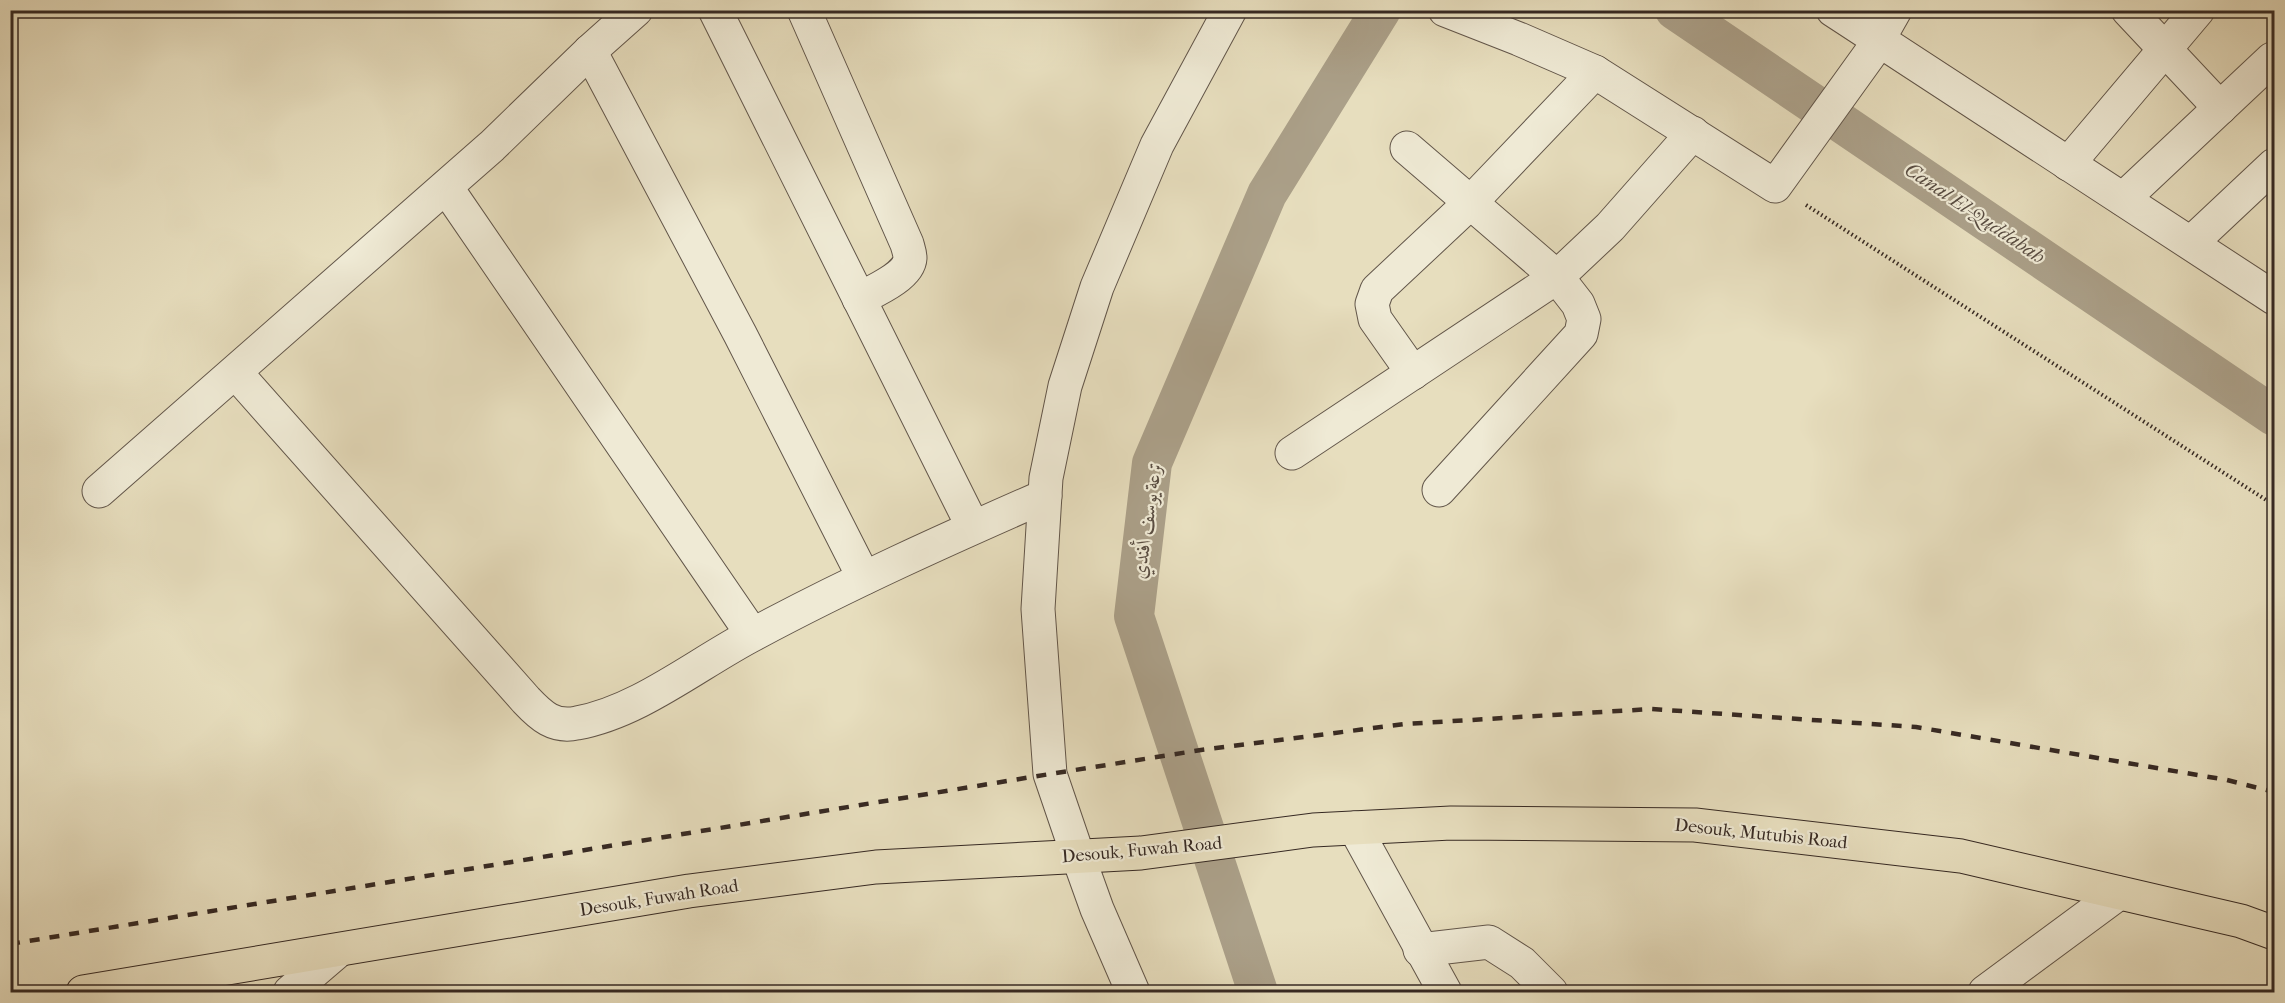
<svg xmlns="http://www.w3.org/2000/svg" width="2285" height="1003" font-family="'IM FELL French Canon',Amiri,serif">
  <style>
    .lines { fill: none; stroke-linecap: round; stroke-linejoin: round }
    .canal { stroke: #aba089; stroke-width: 40 }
    .minor-casing { stroke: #62564a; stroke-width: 35 }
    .tertiary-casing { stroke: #62564a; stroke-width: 35 }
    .primary-casing { stroke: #362923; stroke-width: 35 }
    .path { stroke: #362923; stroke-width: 4; stroke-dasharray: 1.5 3; stroke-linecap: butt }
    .minor { stroke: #efead5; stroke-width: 33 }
    .tertiary { stroke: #efead5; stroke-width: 33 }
    .primary { stroke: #e7debe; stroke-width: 33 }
    .rail { stroke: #362923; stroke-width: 4.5; stroke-dasharray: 10 10; stroke-linecap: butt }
    .labels { text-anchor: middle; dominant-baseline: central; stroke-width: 4.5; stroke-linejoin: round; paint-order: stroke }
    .street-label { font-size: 18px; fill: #362923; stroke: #efead5 }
    .water-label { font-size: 20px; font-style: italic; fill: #594d42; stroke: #efead5 }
  </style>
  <rect width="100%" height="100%" fill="#e7debe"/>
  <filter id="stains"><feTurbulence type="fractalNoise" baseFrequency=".00333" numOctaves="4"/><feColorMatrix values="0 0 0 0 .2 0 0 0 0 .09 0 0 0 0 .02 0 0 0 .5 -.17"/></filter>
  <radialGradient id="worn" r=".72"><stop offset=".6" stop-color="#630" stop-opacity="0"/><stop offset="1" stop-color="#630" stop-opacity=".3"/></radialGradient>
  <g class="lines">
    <g class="canal">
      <polyline points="1675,10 2274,416"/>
      <polyline points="1258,992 1134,616 1152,463 1267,194 1381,10"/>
    </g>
    <g class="minor-casing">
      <g id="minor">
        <polyline points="715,10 973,527"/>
        <path d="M804,10L907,244C908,248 910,253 910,258C909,276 874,291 859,299"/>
        <polyline points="1445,10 1519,39 1595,72 1775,186 1870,54 1895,10"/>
        <polyline points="1833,10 2274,298"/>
        <polyline points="2128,10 2220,108"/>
        <polyline points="590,51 740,334 864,578"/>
        <polyline points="1407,148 1557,277 1578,304 1584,319 1581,334 1439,490"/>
        <polyline points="2068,164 2198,10"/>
        <polyline points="446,187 752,634"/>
        <polyline points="2123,199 2272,59"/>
        <polyline points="2191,243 2274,165"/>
        <path d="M236,373L526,700C541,716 554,728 577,723C639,712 698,663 754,634C849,583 947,539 1045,496"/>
        <polyline points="1413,373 1375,319 1372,304 1377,290 1471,202 1595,72"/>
        <polyline points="1292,453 1557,277 1610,227 1693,133"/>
        <polyline points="99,491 492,146 590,51 636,10"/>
        <polyline points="1355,828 1445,992"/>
        <polyline points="1078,856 1050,774 1038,609 1046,478 1065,386 1097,287 1157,145 1230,10"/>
        <polyline points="1420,950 1489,942 1522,963 1551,992"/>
        <polyline points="290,992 339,950"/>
        <polyline points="1985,992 2119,893"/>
      </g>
    </g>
    <g class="tertiary-casing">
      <polyline id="tertiary" points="1078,856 1097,909 1133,992"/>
    </g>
    <g class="primary-casing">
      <polyline id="primary" points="83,992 689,891 876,867 1141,853 1313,830 1451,823 1695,825 1961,856 2241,921 2274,933"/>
    </g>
    <polyline class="path" points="1806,205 2274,505"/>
    <use href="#minor" class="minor"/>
    <use href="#tertiary" class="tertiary"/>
    <use href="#primary" class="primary"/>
    <polyline class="rail" points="10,944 1050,774 1201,750 1405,724 1651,709 1916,727 2227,780 2274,792"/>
  </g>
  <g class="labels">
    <g class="street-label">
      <text transform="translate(1761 834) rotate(6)">Desouk, Mutubis Road</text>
      <text transform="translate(1142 850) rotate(-5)">Desouk, Fuwah Road</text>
      <text transform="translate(659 898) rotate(-9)">Desouk, Fuwah Road</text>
    </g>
    <g class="water-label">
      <text transform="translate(1975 213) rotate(34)">Canal El-Quddabah</text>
      <text transform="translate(1147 520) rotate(-82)">ترعة يوسف أفندي</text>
    </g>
  </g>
  <rect width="2285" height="1003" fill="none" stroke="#e7debe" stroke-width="36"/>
  <rect x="12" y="12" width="2261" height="979" fill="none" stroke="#362923" stroke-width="3"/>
  <rect x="18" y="18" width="2249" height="967" fill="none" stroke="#362923" stroke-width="1.5"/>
  <rect width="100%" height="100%" filter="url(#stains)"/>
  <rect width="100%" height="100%" fill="url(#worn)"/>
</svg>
